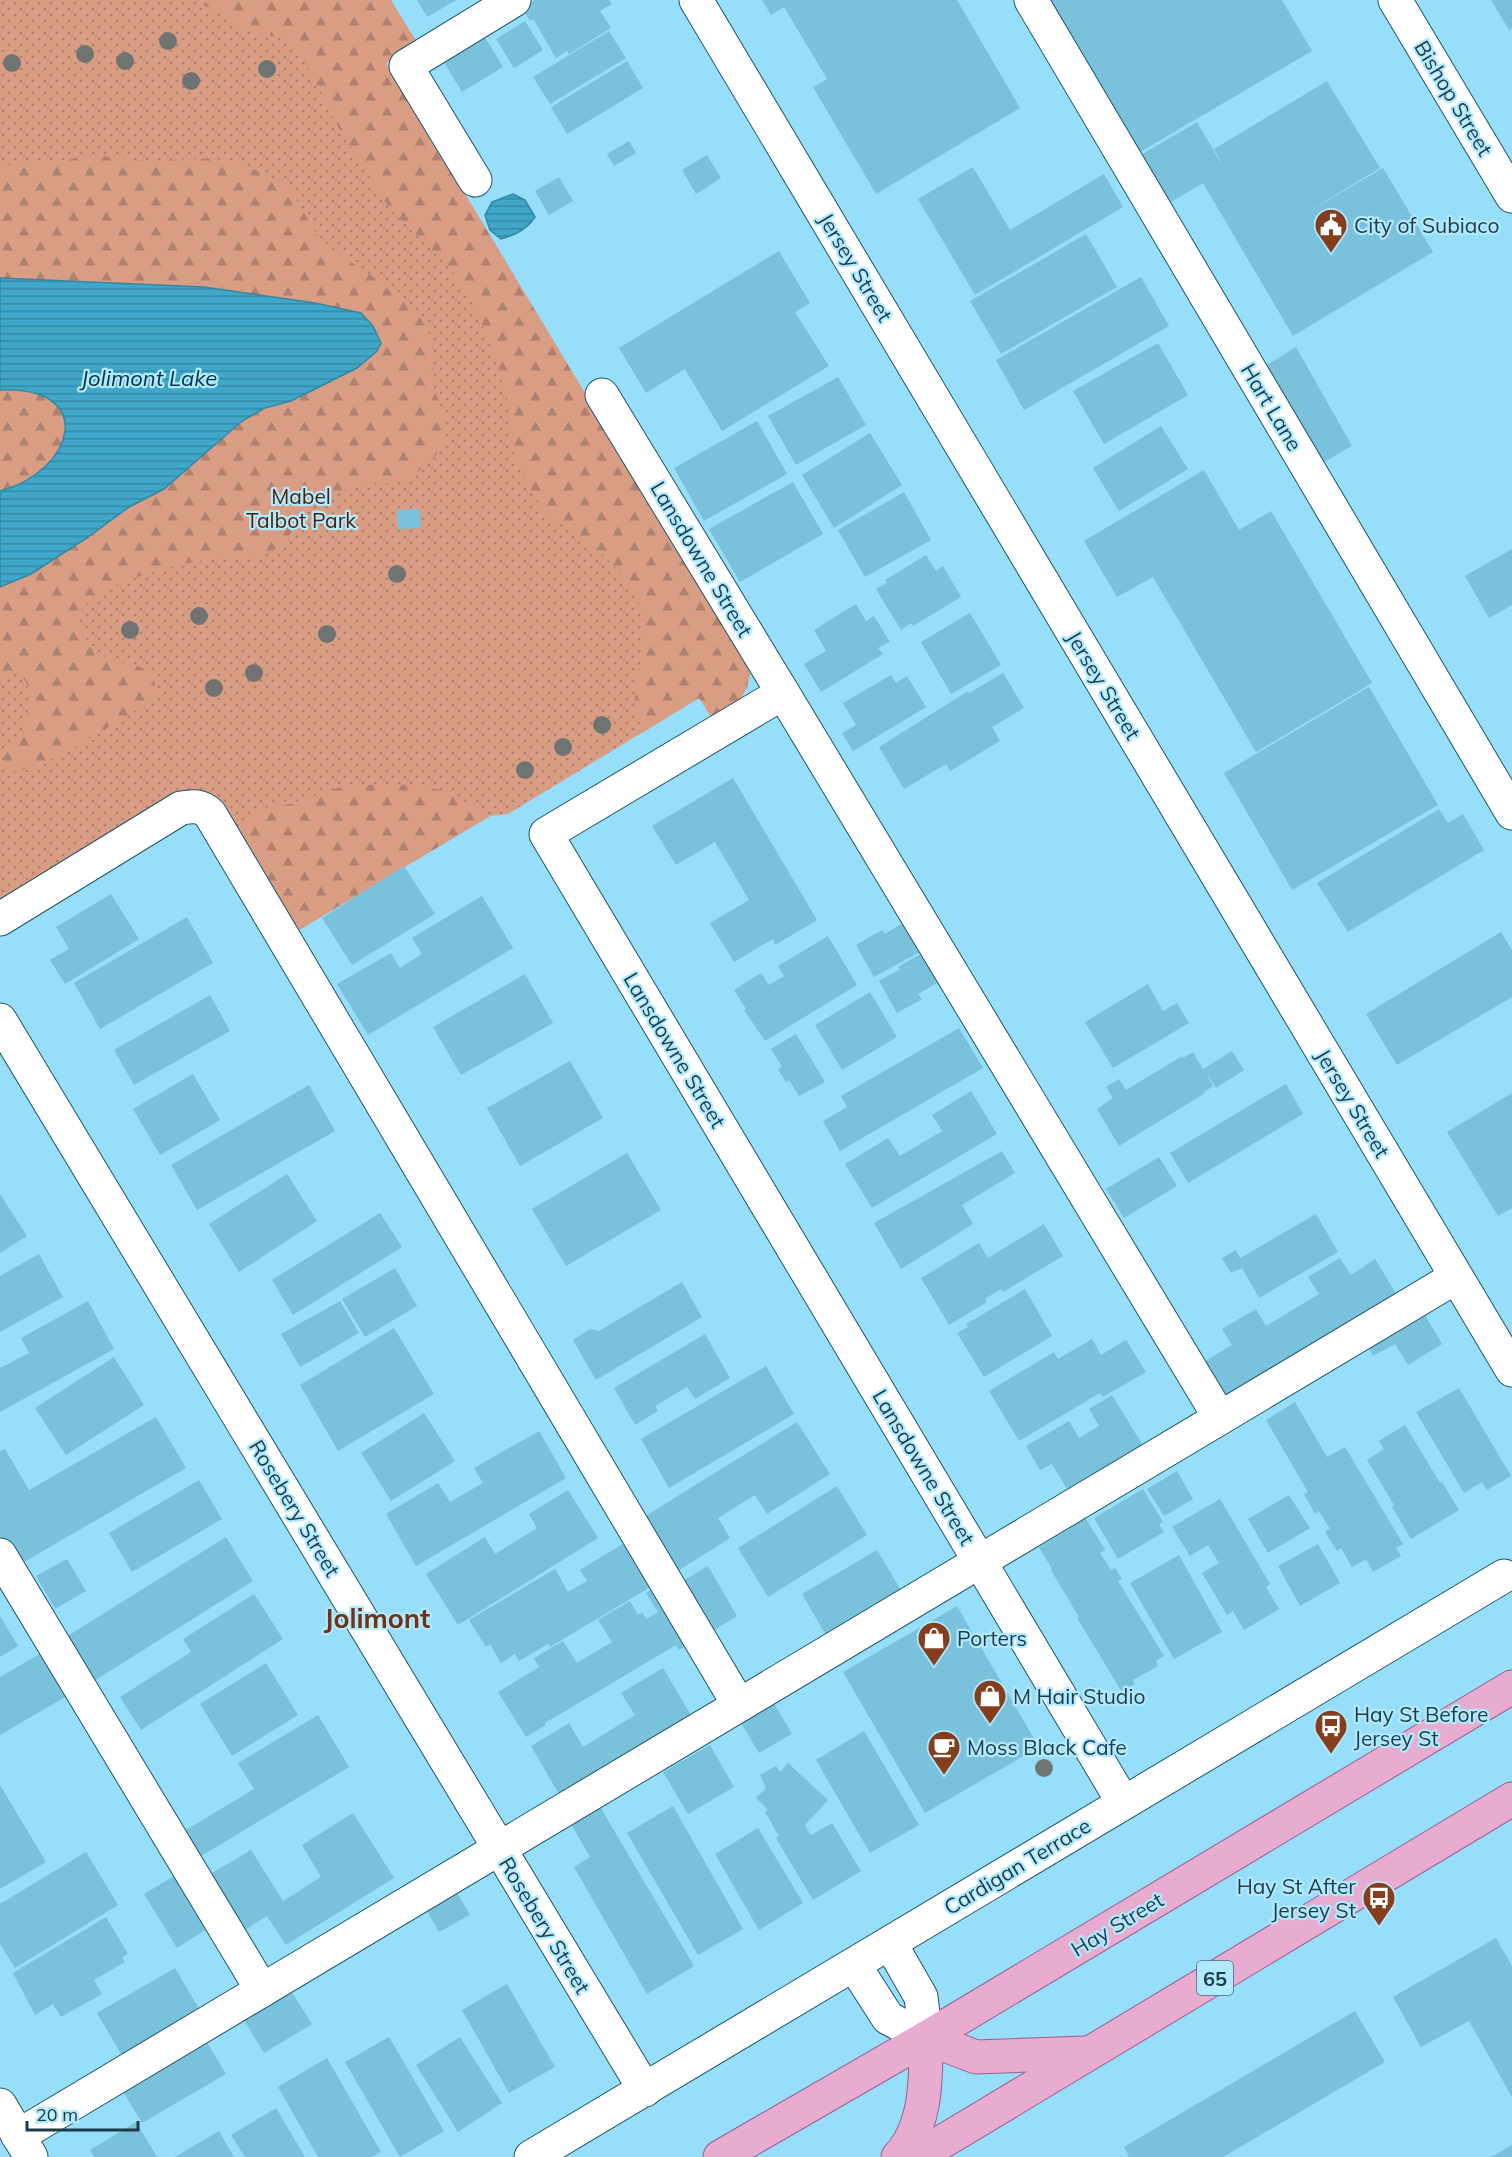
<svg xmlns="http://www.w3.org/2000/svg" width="1512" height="2157" font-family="Mulish,sans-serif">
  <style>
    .grass { fill: url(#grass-dots) }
    .forest { fill: url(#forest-firs) }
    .water { fill: url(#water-rules); stroke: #3587a2; stroke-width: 1.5 }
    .building { fill: #7ac1dc }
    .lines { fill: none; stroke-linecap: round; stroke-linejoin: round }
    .minor-casing { stroke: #1e5668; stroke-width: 35 }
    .major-casing { stroke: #98608d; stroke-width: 35 }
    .minor { stroke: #fff; stroke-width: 33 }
    .major { stroke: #e8acd1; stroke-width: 33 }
    .tree { fill: #6f7473 }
    .labels { text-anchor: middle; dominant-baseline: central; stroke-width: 4.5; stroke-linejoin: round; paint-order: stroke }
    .shield { fill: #b1e9ff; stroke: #4a707e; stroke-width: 1.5 }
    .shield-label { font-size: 20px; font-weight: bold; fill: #1e3c47 }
    .street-label { font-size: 21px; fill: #1e3c47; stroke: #b1e9ff }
    .poi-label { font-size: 21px; fill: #1e3c47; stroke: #b1e9ff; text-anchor: start }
    .park-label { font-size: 21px; fill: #4f1e06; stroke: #b1e9ff }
    .water-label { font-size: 22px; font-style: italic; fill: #053543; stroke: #b1e9ff }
    .district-label { font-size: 27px; font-weight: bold; fill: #713113; stroke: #b1e9ff }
  </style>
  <defs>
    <pattern id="grass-dots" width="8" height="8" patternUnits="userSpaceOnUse" patternTransform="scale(1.5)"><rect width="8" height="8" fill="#d99d84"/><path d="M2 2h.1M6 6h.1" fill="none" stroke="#af816e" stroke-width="1.8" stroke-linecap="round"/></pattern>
    <pattern id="forest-firs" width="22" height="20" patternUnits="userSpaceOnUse" patternTransform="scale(1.5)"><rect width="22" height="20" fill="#d99d84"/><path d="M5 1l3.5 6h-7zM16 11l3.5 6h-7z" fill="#af816e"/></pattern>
    <pattern id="water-rules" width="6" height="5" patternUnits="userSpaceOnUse" patternTransform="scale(1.5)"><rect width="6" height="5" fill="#3fa7c9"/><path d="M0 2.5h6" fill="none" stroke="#3489a5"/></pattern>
  </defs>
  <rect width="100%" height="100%" fill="#96def9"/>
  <polygon class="grass" points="0,0 391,0 386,63 744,657 750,674 747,689 699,698 508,814 490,816 294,933 213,800 0,907"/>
  <g class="forest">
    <path d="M193,0H391L418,44L386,63L744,657C756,691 740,703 713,720L699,698L642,733L635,701L637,676L644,648V619L635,591L618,570L595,547L551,518L533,496L513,450L510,413L497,361L476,309L448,265L390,209L338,127L311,72L299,54L281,38L245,30L221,14Z"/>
    <path d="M104,156C120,158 136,161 152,161C187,160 217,154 251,168C265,174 282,181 291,193C305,209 310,230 327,245C363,275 426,297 433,350C434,363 431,374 434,387C441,410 451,429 438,452C429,466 411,478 395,482C387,484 377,482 369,483C359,484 347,489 338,492C330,496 318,502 311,508C296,522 287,546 267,553C253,559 236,556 220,558C187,561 97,582 80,612C71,627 96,653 108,658C130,669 157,659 156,695C143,707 128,715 113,724C82,743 47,766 11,772C6,768 2,764 4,756C6,748 15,746 19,739C28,724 34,694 24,679C22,675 17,673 13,671L0,678V587H4L129,507L164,489L242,421L265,408L291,401L357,368L361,313L315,303L204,287L0,278V166Z"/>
    <path d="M0,390C98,386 75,471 0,491Z"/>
    <polygon points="397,784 443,790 490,816 294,933 232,831 265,808 290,804 344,786"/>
  </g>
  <g class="water">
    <path d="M513,194L525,200L535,217C526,230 515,235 501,239L490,230L485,215L492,202Z"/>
    <path d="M0,278L204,287L315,303L361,313L373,326L381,343L377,351L357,368L291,401L265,408L242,421L164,489L129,507L87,538L31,574L0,587V491C75,471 98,386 0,390Z"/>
  </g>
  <g class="building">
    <polygon points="417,0 456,0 427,17"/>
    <polygon points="535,0 609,0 612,4 600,11 611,28 569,54 567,51 556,58 533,19 530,21 522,8"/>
    <polygon points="762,0 957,0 1020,108 876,194 813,87 827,79 784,7 771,15"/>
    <polygon points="1047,0 1282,0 1312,51 1137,154"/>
    <polygon points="1491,0 1512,0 1512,28 1509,30"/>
    <polygon points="525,21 543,50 514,68 496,39"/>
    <polygon points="609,31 626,58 550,104 533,77"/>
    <polygon points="483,34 503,67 462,92 442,59"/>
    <polygon points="627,61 643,88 567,134 551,107"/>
    <polygon points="1327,81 1380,168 1301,216 1383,168 1433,252 1293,336 1203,183 1168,204 1139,156 1197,122 1225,170 1214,149"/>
    <polygon points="629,141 636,153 614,166 607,154"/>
    <polygon points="707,155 721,178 696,194 682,170"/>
    <polygon points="973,167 1010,230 1104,174 1123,207 975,295 918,199"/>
    <polygon points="559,177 573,201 549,215 535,191"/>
    <polygon points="1086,234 1117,287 1001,354 970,301"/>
    <polygon points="779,251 810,303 795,312 829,366 722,431 685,369 646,393 619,348"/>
    <polygon points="1141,277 1169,326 1024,410 996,360"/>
    <polygon points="1158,343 1188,395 1104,444 1073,391"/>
    <polygon points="1296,347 1352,446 1321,464 1265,366"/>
    <polygon points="838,377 866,425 796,465 768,416"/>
    <polygon points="757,421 787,474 704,521 674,468"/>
    <polygon points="1161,426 1188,469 1119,511 1093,468"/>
    <polygon points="870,433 902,485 834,528 802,475"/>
    <polygon points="1204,470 1239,530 1271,511 1372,683 1256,752 1153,577 1117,597 1084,541"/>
    <polygon points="793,482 823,534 740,582 709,529"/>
    <polygon points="904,492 931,540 865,577 838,530"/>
    <polygon points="420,509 421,528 398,529 397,510"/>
    <polygon points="1512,549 1512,605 1489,618 1465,576"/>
    <polygon points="926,555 936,571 943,566 961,597 913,626 911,623 901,630 876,589 887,583 885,580"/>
    <polygon points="856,604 866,621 874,616 890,642 878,648 883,654 821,692 804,664 826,651 814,630"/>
    <polygon points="970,613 1001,665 951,694 921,642"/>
    <polygon points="1003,673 1024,708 992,727 1000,741 950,771 946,764 904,789 879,747 968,691 969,693"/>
    <polygon points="891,675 896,683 907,676 926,707 853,751 842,733 856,725 843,703"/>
    <polygon points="1369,687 1438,805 1292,890 1224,773"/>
    <polygon points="733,778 817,920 775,945 773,939 734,962 710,923 749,900 715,842 676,865 652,826"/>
    <polygon points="1439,809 1448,823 1463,814 1484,850 1348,932 1317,883"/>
    <polygon points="404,866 435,914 352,965 322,918"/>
    <polygon points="111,894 139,939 65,984 50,960 69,949 56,927"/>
    <polygon points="482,896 513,948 368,1035 337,984 391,953 400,968 422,954 412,938"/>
    <polygon points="187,917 213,963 100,1029 74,983"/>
    <polygon points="912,917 929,947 874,977 856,945 882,930 885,934"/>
    <polygon points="1501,932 1512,950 1512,997 1397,1065 1366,1014"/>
    <polygon points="828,936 857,985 765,1041 744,1010 746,1009 734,990 761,973 769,985 784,976 778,966"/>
    <polygon points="929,949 946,978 918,994 922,999 897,1013 879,981 900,969 898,967"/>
    <polygon points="525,974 553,1023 461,1075 433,1027"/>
    <polygon points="1148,984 1163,1011 1177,1003 1189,1023 1113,1068 1085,1022"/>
    <polygon points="870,992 897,1037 842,1070 815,1025"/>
    <polygon points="210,995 230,1031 134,1085 114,1050"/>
    <polygon points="959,1028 983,1068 840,1151 823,1121 847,1107 841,1096"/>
    <polygon points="796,1034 825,1082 799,1096 789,1080 786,1082 778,1069 782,1067 771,1049"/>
    <polygon points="1232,1051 1244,1070 1216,1088 1206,1072 1213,1086 1204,1092 1205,1093 1119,1146 1097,1109 1113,1098 1106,1087 1119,1079 1126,1090 1182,1056 1183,1058 1193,1052 1203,1069"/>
    <polygon points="570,1061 603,1118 520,1166 487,1108"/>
    <polygon points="193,1074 220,1120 160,1155 133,1109"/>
    <polygon points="1286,1084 1303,1114 1188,1183 1170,1153"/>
    <polygon points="309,1085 335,1131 197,1210 171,1165"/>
    <polygon points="971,1091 997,1134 872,1208 845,1164 888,1138 900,1156 942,1131 932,1115"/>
    <polygon points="1512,1093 1512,1208 1498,1216 1447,1132"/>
    <polygon points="1002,1151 1015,1173 962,1205 973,1224 901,1269 874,1223"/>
    <polygon points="627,1153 661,1210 566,1266 532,1209"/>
    <polygon points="1159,1157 1177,1186 1124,1218 1106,1189"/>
    <polygon points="287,1174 317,1221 239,1272 209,1224"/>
    <polygon points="0,1194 27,1236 0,1253"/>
    <polygon points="380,1213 402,1247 293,1315 272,1280"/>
    <polygon points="1316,1214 1338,1252 1259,1298 1242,1268 1231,1273 1222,1258 1236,1250 1240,1258"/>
    <polygon points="1044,1224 1063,1256 1003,1292 1001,1289 985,1299 987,1302 949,1325 921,1278 979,1243 988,1258"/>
    <polygon points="39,1254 63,1297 0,1332 0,1276"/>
    <polygon points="1340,1258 1351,1275 1375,1259 1397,1295 1226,1398 1204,1362 1232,1345 1222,1329 1256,1309 1266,1326 1319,1294 1308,1277"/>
    <polygon points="395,1268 417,1306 365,1337 342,1299"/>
    <polygon points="682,1282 702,1317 596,1380 573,1340 590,1329 599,1331"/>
    <polygon points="1025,1289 1052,1336 984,1377 957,1333 968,1327 966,1324"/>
    <polygon points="88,1301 114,1349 0,1412 0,1368 29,1353 21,1338"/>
    <polygon points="340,1301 359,1333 300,1367 281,1334"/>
    <polygon points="1421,1308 1442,1344 1408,1365 1395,1344 1373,1356 1365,1342"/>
    <polygon points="394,1328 434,1394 338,1451 300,1385"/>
    <polygon points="705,1334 730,1378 695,1399 687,1387 655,1406 658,1411 635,1425 614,1388"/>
    <polygon points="1092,1339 1101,1355 1126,1340 1146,1372 1103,1397 1100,1393 1019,1441 989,1391 1054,1352 1058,1359"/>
    <polygon points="114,1357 144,1405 66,1455 35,1408"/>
    <polygon points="766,1366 794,1414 669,1488 641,1439"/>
    <polygon points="1459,1388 1511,1476 1487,1490 1482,1482 1464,1493 1416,1412"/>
    <polygon points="1112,1395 1147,1452 1095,1483 1090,1476 1067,1489 1052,1464 1040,1470 1026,1446 1069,1421 1079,1438 1099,1426 1089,1409"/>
    <polygon points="1295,1402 1327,1457 1345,1447 1403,1544 1396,1548 1401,1556 1373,1572 1366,1559 1352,1567 1341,1548 1337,1551 1325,1532 1330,1529 1319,1511 1315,1514 1304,1494 1308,1492 1266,1420"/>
    <polygon points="424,1413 455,1461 391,1501 361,1453"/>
    <polygon points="156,1417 186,1468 17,1566 0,1536 0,1451 5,1449 29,1490"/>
    <polygon points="797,1422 830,1474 767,1514 755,1495 718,1518 730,1538 673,1574 639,1520"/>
    <polygon points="1405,1425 1440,1483 1442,1482 1459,1510 1411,1539 1392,1507 1394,1505 1367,1460 1384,1449 1379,1441"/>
    <polygon points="539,1431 566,1478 416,1566 386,1514 438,1483 450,1502 483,1483 474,1468"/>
    <polygon points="1177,1471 1193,1499 1164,1516 1147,1489"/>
    <polygon points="199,1480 222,1519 132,1572 109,1533"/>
    <polygon points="837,1486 867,1535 768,1597 738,1548"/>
    <polygon points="1143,1489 1163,1522 1159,1524 1164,1532 1118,1559 1094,1518"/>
    <polygon points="568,1490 598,1538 458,1625 426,1574 485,1537 495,1554 537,1528 529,1514"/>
    <polygon points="1289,1495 1310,1528 1268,1553 1248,1519"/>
    <polygon points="1220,1499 1270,1584 1266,1587 1279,1609 1244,1630 1233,1611 1227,1615 1202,1573 1219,1563 1208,1545 1190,1556 1172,1527"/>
    <polygon points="1080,1509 1105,1550 1100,1553 1111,1570 1115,1568 1122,1579 1118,1581 1164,1656 1156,1661 1158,1666 1133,1680 1135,1684 1122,1692 1077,1618 1079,1617 1051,1570 1052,1569 1039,1547 1070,1529 1068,1526"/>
    <polygon points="226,1537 253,1581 94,1681 66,1637"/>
    <polygon points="626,1542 652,1586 550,1647 548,1644 519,1661 515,1654 501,1663 490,1644 486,1647 469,1620 555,1569 568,1592 587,1581 580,1570"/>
    <polygon points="1318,1544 1340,1583 1300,1606 1278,1566"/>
    <polygon points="877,1550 902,1592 827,1637 802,1594"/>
    <polygon points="1179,1555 1222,1632 1174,1659 1130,1583"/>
    <polygon points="67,1559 86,1591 55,1609 36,1576"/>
    <polygon points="708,1566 737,1616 706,1635 676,1585"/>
    <polygon points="657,1586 691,1643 679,1650 676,1645 545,1723 546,1725 526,1737 498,1692 539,1667 534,1658 563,1641 577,1663 612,1642 598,1620 630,1601 638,1615 642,1612 646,1619 658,1612 646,1593"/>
    <polygon points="254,1594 283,1639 141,1730 120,1697 191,1652 183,1639"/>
    <polygon points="957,1606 1039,1747 925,1813 843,1672"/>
    <polygon points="0,1616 18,1646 0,1657"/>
    <polygon points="41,1653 67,1696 0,1735 0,1677"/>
    <polygon points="266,1663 298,1715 232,1756 200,1704"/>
    <polygon points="663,1668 695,1722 563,1801 531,1746 569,1723 583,1747 635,1715 621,1693"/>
    <polygon points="773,1702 792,1734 759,1753 740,1721"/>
    <polygon points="318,1715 349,1767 191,1862 176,1836 254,1789 238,1763"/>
    <polygon points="864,1731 919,1825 870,1853 816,1760"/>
    <polygon points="710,1745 734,1787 688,1814 663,1772"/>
    <polygon points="788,1763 828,1800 805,1825 811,1835 832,1823 861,1871 813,1900 776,1838 779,1836 765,1812 768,1810 756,1798 766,1788 760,1775 776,1766 780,1772"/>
    <polygon points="0,1785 46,1862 0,1889"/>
    <polygon points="596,1800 694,1966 647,1994 574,1867 590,1857 567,1817"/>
    <polygon points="673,1806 743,1929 698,1955 627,1833"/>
    <polygon points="353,1813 394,1878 286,1945 267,1916 242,1932 207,1876 251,1850 283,1901 321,1877 302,1845"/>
    <polygon points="758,1828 803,1903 759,1930 715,1854"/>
    <polygon points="86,1852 118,1905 15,1968 0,1944 0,1904"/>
    <polygon points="176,1875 209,1928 177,1948 144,1894"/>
    <polygon points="452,1884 470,1915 439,1932 422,1903"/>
    <polygon points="106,1917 128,1954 122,1957 125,1962 94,1980 102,1994 61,2017 53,2004 35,2015 13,1973"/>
    <polygon points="1496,1938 1512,1966 1512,2097 1469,2021 1421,2047 1393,1997"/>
    <polygon points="175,1968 202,2014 124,2059 97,2013"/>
    <polygon points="507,1984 555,2067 509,2093 462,2010"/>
    <polygon points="291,1991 312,2024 264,2053 244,2020"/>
    <polygon points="1355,2011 1385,2062 1223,2157 1129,2157 1124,2147"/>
    <polygon points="389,2037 444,2131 400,2157 345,2062"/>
    <polygon points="460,2037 502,2103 458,2132 416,2065"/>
    <polygon points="205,2039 226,2074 142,2123 121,2088"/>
    <polygon points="327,2058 381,2152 372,2157 318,2157 278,2087"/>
    <polygon points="276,2108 305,2157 245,2157 231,2135"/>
    <polygon points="136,2122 157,2157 94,2157 90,2150"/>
    <polygon points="219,2131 234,2157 175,2157"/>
    <polygon points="1512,2145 1512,2157 1491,2157"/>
  </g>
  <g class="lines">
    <g class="minor-casing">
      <g id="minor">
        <polyline points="696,0 1512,1370"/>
        <polyline points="1031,0 1512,813"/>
        <polyline points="1395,0 1512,196"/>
        <polyline points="475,180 406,66 514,0"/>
        <polyline points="602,395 783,693 546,834 1123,1802"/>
        <polyline points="783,693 1220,1418"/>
        <path d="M0,919L181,808C193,806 201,805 210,814L739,1705"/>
        <polyline points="0,1020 645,2090"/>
        <polyline points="0,1555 262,1990"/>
        <polyline points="890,1943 921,1997 926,2038"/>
        <polyline points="854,1965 888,2018 926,2038"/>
        <polyline points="0,2105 31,2157"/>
        <polyline points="18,2136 1456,1277"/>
        <polyline points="531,2157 1504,1576"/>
      </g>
    </g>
    <g class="major-casing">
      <g id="major">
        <polyline points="926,2038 976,2057 1085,2053"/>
        <polyline points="720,2157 926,2038 1512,1687"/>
        <path d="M898,2157C927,2127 926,2077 926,2038"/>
        <polyline points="917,2157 1512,1799"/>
      </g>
    </g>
    <use href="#minor" class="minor"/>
    <use href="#major" class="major"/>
  </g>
  <g class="tree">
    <circle cx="168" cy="41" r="9"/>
    <circle cx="85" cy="54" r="9"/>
    <circle cx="125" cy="61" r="9"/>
    <circle cx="12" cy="63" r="9"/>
    <circle cx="267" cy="69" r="9"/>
    <circle cx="191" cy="81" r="9"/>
    <circle cx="397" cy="574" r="9"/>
    <circle cx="199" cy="616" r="9"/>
    <circle cx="130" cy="630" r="9"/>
    <circle cx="327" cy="634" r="9"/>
    <circle cx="254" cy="673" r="9"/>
    <circle cx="214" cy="688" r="9"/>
    <circle cx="602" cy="725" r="9"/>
    <circle cx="563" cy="747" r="9"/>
    <circle cx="525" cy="770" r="9"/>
    <circle cx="1044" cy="1768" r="9"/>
  </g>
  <defs>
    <g id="civic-pin" transform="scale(1.725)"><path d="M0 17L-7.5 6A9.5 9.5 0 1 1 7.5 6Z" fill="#853e1d" stroke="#b1e9ff"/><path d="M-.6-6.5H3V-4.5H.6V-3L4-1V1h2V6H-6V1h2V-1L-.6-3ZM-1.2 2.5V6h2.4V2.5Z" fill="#fff"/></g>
    <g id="shop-pin" transform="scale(1.725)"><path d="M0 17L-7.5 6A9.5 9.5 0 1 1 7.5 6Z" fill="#853e1d" stroke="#b1e9ff"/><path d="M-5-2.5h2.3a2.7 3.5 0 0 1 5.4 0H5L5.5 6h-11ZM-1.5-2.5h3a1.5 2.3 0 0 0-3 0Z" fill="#fff"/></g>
    <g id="bus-pin" transform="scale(1.725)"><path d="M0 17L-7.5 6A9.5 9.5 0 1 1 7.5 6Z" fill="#853e1d" stroke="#b1e9ff"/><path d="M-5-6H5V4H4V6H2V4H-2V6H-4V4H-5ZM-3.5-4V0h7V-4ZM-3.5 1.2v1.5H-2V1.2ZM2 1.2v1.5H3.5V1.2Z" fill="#fff"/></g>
    <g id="cafe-pin" transform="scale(1.725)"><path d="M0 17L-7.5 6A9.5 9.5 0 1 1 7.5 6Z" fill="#853e1d" stroke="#b1e9ff"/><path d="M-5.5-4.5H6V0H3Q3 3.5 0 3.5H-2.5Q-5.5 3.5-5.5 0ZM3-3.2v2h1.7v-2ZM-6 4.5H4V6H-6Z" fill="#fff"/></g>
  </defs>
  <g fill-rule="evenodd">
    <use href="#civic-pin" x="1331" y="225"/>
    <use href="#shop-pin" x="934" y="1638"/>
    <use href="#shop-pin" x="990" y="1696"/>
    <use href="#bus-pin" x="1331" y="1726"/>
    <use href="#cafe-pin" x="944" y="1747"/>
    <use href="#bus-pin" x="1379" y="1898"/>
  </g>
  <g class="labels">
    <rect class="shield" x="1197" y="1961" width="36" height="34" rx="4.5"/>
    <g class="shield-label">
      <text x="1215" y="1978">65</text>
    </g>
    <g class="street-label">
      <text transform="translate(1454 98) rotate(59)">Bishop Street</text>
      <text transform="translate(856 267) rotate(59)">Jersey Street</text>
      <text transform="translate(1272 407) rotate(59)">Hart Lane</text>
      <text transform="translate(702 559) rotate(59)">Lansdowne Street</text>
      <text transform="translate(1104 685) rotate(59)">Jersey Street</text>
      <text transform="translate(675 1050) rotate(59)">Lansdowne Street</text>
      <text transform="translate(1353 1103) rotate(59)">Jersey Street</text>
      <text transform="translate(924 1467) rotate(59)">Lansdowne Street</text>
      <text transform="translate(295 1508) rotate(59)">Rosebery Street</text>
      <text transform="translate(1017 1866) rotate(-31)">Cardigan Terrace</text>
      <text transform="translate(1117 1924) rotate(-31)">Hay Street</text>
      <text transform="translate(545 1925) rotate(59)">Rosebery Street</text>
    </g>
    <g class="poi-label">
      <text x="1354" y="225">City of Subiaco</text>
      <text x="957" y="1638">Porters</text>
      <text x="1013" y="1696">M Hair Studio</text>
      <text x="1354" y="1714">Hay St Before<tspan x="1354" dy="24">Jersey St</tspan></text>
      <text x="967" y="1747">Moss Black Cafe</text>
      <text x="1356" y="1886" text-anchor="end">Hay St After<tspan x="1356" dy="24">Jersey St</tspan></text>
    </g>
    <g class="park-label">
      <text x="301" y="496">Mabel<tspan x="301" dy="24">Talbot Park</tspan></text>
    </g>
    <g class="water-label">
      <text x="149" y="378">Jolimont Lake</text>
    </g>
    <g class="district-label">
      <text x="377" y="1618">Jolimont</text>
    </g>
  </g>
  <path d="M27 2121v9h111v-9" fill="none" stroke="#1e3c47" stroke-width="3"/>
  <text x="36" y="2121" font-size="18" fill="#1e3c47" stroke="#b1e9ff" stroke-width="4.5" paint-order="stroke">20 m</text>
</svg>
